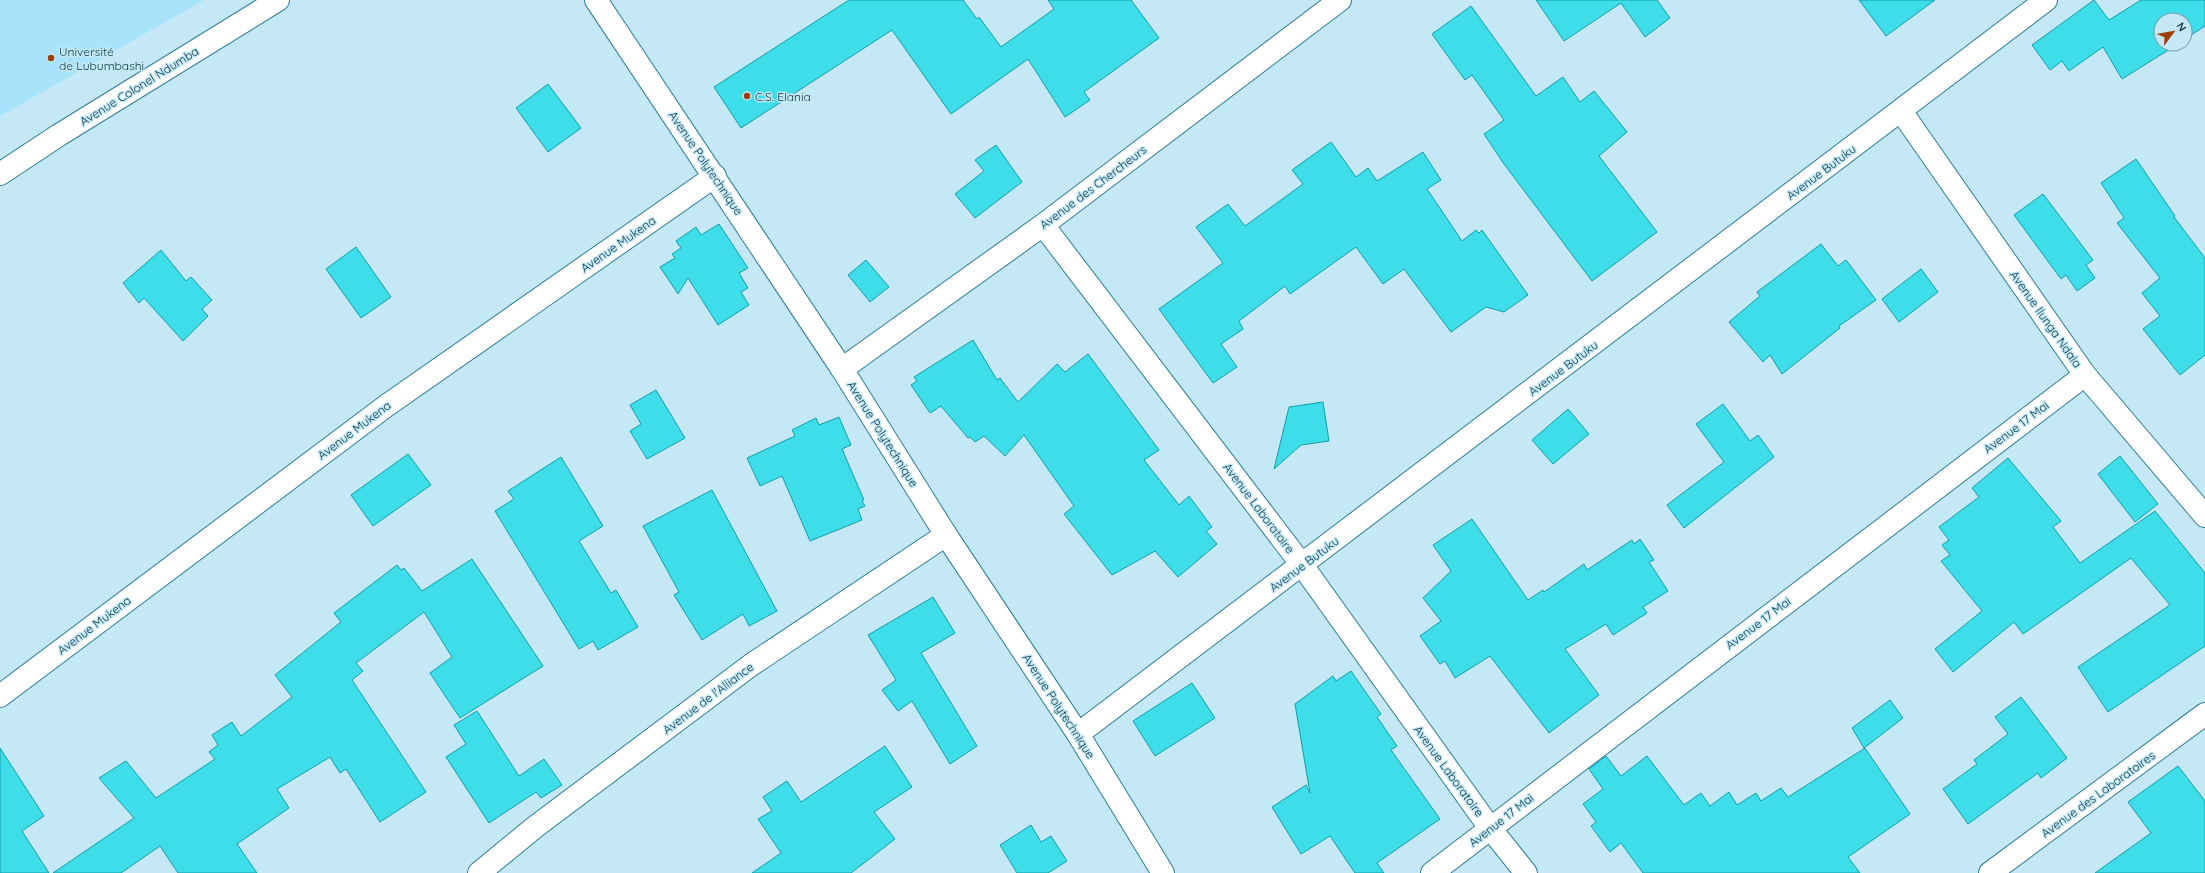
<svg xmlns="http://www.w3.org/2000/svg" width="2205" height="873" font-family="Quicksand,sans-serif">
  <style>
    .built { fill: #a7e4fc }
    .building { fill: #3ddde9; stroke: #129fa9 }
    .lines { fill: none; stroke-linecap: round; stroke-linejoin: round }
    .minor-casing { stroke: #2d7d97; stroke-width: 24 }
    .minor { stroke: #fff; stroke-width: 22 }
    .poi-dot { fill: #a13e04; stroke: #c4e8f6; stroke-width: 1.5 }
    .labels { text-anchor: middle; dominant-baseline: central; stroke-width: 3; stroke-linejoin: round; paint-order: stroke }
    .poi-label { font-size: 12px; fill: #093745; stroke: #c4e8f6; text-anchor: start }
    .street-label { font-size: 12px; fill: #093745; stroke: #c4e8f6 }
  </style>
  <rect width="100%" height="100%" fill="#c4e8f6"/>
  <polygon class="built" points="0,0 204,0 0,116"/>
  <g class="building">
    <polygon points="849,0 963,0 977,19 979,17 1001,47 1054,9 1048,0 1131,0 1159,38 1084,92 1090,100 1065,117 1028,59 951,114 892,30 741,128 714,87"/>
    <polygon points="1536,0 1657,0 1670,18 1645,37 1621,3 1564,41"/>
    <polygon points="1859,0 1935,0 1886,36"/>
    <polygon points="2094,0 2109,20 2141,0 2205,0 2205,26 2185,39 2185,20 2161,20 2161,44 2178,44 2122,79 2103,47 2069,71 2062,61 2050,70 2032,45"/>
    <polygon points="1471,6 1536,96 1563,77 1580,102 1594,91 1627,132 1599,156 1657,232 1592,281 1504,164 1484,134 1504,120 1472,75 1465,80 1432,34"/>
    <polygon points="548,84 581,128 548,152 516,108"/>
    <polygon points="1331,142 1356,177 1368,168 1377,181 1423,152 1441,180 1427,189 1462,241 1476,230 1479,233 1482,230 1528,295 1504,312 1486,307 1451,332 1404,269 1383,284 1356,247 1290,294 1285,286 1239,321 1243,329 1221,344 1237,367 1213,383 1159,309 1223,263 1196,227 1228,204 1245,226 1303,184 1292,170"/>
    <polygon points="996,145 1022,182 975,218 955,194 984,171 975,160"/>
    <polygon points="2136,159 2175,216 2174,217 2205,258 2205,355 2180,375 2143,329 2160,316 2142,293 2160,278 2117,223 2124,218 2101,183"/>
    <polygon points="2043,194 2093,260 2086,265 2095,278 2077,291 2066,275 2061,279 2014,215"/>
    <polygon points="719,224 748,268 739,273 748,288 741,292 749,305 718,325 688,278 678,294 660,267 675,258 672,254 681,248 676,241 696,227 701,235"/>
    <polygon points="1821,244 1838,266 1846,260 1876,300 1839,326 1840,328 1782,374 1770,355 1763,362 1729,322 1760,296 1757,292"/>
    <polygon points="356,247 391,297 361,318 326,269"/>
    <polygon points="161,250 186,281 191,277 212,300 202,309 208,316 183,341 144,298 139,303 123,283"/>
    <polygon points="866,260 889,287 870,302 848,275"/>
    <polygon points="1921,269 1938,292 1899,322 1882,299"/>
    <polygon points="973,340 997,380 1000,378 1018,402 1057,364 1065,372 1088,354 1159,450 1144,460 1179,505 1189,496 1212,527 1206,531 1217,544 1178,577 1155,551 1112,575 1064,514 1074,506 1024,435 1005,456 984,436 975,442 970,437 968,438 941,406 930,413 911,385 917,381 914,377"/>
    <polygon points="656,390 685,438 647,459 630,431 641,424 630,405"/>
    <polygon points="1323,402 1329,441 1301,445 1274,469 1289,407"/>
    <polygon points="1723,404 1750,441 1758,435 1774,457 1684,528 1667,505 1724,462 1696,424"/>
    <polygon points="1568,409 1589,434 1553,464 1532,440"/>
    <polygon points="839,417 851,445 842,449 864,500 862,501 865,506 858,509 862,520 810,541 782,476 760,486 747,458 795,436 792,430 816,418 819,425"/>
    <polygon points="408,454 431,485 373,526 351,495"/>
    <polygon points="2120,456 2158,504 2135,522 2098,474"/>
    <polygon points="561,457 603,526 579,541 611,593 616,590 638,627 598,650 593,641 579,649 495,511 514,499 508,491"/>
    <polygon points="2008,458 2061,521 2053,527 2080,563 2155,511 2205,573 2205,646 2108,712 2078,667 2170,605 2131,558 2023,634 2014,622 1953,672 1935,649 1982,611 1941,561 1950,555 1942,545 1949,540 1939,527 1979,497 1972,488"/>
    <polygon points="712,490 777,611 749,626 743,614 702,640 674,595 679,592 643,526"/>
    <polygon points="1472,519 1528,600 1543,590 1544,592 1584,564 1587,570 1632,540 1634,544 1640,539 1654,560 1649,562 1668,591 1643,607 1647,613 1613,635 1606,624 1565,649 1599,695 1549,733 1490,656 1455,678 1445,661 1440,664 1420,636 1441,621 1423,598 1451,571 1433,545"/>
    <polygon points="472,559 543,666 460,718 430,673 452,657 424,612 356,663 363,671 352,680 426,792 380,822 346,769 340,773 330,757 277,789 289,808 237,844 257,873 178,873 160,846 121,873 53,873 134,818 99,778 126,761 156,798 215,759 209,752 218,745 212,735 232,722 241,736 292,697 275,675 341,622 334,613 397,565 401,570 404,568 422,591"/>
    <polygon points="933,597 955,633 921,653 977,746 950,764 912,701 898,711 882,690 896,680 868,635"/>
    <polygon points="1351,671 1381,714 1377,717 1397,746 1391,750 1440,819 1377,863 1384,873 1355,873 1330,836 1301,854 1272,807 1306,785 1310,793 1295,704 1333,676 1336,681"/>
    <polygon points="1192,683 1215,718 1155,756 1133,721"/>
    <polygon points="2021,697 2067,758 2041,778 2038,773 1968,824 1943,789 1977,764 1974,760 2008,734 1995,717"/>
    <polygon points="1890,700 1903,718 1864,748 1852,728"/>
    <polygon points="477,711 519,776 544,759 562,785 541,798 536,792 489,823 446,757 466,744 454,725"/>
    <polygon points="885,746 912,787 874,812 895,839 851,873 752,873 781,853 758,819 772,811 763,797 787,781 801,802"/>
    <polygon points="0,748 44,816 22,831 49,873 0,873"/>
    <polygon points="1865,748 1910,814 1848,857 1860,873 1643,873 1621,843 1610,852 1591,826 1596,822 1583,804 1603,789 1589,769 1606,756 1621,776 1647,756 1684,805 1701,793 1710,806 1729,792 1737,805 1756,793 1761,801 1781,788 1788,797"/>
    <polygon points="2178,766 2205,801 2205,873 2095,873 2151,833 2128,802"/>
    <polygon points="1031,825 1041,842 1051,836 1067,861 1048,873 1017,873 1000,845"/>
  </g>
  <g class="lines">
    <g class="minor-casing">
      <g id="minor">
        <polyline points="596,0 842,369 946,535 1078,734 1163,873"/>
        <polyline points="1901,111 2085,375 2205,516"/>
        <polyline points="0,174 59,135 278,0"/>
        <polyline points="1043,225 1302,565 1490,828 1526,873"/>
        <polyline points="842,369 1043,225 1340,0"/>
        <polyline points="0,696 386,406 715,176"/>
        <polyline points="1078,734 2046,0"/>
        <polyline points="479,873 535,827 751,665 946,535"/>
        <polyline points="1432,873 2085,375"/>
        <polyline points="1990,873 2205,714"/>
      </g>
    </g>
    <use href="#minor" class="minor"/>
  </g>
  <g class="poi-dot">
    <circle cx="51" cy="58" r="4"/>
    <circle cx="747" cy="96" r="4"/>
  </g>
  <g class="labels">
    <g class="poi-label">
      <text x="59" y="51">Université<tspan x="59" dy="14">de Lubumbashi</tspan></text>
      <text x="755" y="96">C.S. Elania</text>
    </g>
    <g class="street-label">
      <text transform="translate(139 86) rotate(-32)">Avenue Colonel Ndumba</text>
      <text transform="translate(706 163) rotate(56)">Avenue Polytechnique</text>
      <text transform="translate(1821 172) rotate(-37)">Avenue Butuku</text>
      <text transform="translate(1093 187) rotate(-37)">Avenue des Chercheurs</text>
      <text transform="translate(618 244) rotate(-35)">Avenue Mukena</text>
      <text transform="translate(2046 319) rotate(55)">Avenue Ilunga Ndala</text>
      <text transform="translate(1563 368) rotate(-37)">Avenue Butuku</text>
      <text transform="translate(2016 427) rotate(-37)">Avenue 17 Mai</text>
      <text transform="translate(354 430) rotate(-37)">Avenue Mukena</text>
      <text transform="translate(883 434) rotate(58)">Avenue Polytechnique</text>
      <text transform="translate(1259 508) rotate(53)">Avenue Laboratoire</text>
      <text transform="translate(1304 564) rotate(-37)">Avenue Butuku</text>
      <text transform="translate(1758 623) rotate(-37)">Avenue 17 Mai</text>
      <text transform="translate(94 625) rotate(-37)">Avenue Mukena</text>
      <text transform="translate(708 698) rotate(-37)">Avenue de l'Alliance</text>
      <text transform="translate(1059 706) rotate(57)">Avenue Polytechnique</text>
      <text transform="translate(1449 771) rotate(54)">Avenue Laboratoire</text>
      <text transform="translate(2098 794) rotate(-36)">Avenue des Laboratoires</text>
      <text transform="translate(1501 820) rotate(-38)">Avenue 17 Mai</text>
    </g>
  </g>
  <g transform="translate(2173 32) rotate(58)"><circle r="19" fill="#c4e8f6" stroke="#79a1af"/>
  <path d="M0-3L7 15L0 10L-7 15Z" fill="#a13e04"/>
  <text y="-6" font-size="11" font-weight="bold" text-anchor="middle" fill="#093745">N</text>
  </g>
</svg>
